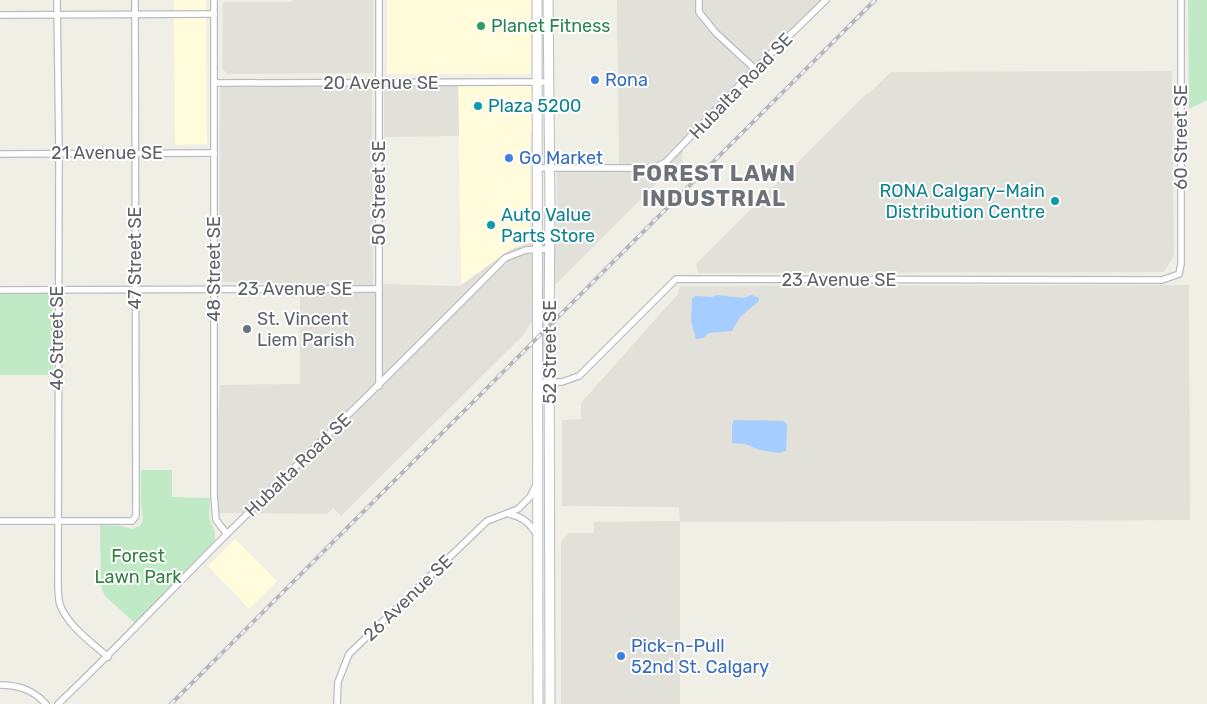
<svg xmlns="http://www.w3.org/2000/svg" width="1207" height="704" font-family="Rubik,sans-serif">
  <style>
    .commercial { fill: #fffbdb }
    .industrial { fill: #e1e0d9 }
    .green { fill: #c0e9c6 }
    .water { fill: #a6cdff }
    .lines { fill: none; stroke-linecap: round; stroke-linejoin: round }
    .street-casing { stroke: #babcc2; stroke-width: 8 }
    .secondary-casing { stroke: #babdc4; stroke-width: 11 }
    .street { stroke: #fff; stroke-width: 5.5 }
    .secondary { stroke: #fff; stroke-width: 9 }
    .rail-casing { stroke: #b6b7b7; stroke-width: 4 }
    .rail { stroke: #fff; stroke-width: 2; stroke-dasharray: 5.5; stroke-linecap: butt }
    .leisure-dot { fill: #2e9e5b; stroke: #fff; stroke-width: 2 }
    .shop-dot { fill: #3f7fe0; stroke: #fff; stroke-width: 2 }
    .culture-dot { fill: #0f9aa8; stroke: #fff; stroke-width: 2 }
    .worship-dot { fill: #6b7280; stroke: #fff; stroke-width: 2 }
    .labels { text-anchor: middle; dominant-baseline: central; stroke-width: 4; stroke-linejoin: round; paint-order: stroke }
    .leisure-label { font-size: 18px; fill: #27864d; stroke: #fff; text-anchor: start }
    .shop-label { font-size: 18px; fill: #366cbe; stroke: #fff; text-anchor: start }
    .street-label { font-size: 18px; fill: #5d6066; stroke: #fff }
    .culture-label { font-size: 18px; fill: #0d838f; stroke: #fff; text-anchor: start }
    .worship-label { font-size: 18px; fill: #5b616d; stroke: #fff; text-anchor: start }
    .park-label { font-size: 18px; fill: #30823e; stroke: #fff }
    .district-label { font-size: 22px; font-weight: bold; letter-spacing: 1px; fill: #6e7278; stroke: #fff }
  </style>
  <rect width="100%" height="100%" fill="#f0efe5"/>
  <g class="commercial">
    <polygon points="174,0 206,0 207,144 175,145"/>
    <rect x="387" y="0" width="144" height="74"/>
    <polygon points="458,83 531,83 531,91 533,95 533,134 530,135 530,233 528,243 510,250 462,284 461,281"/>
    <polygon points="235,539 277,581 249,609 208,566"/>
  </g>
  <g class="industrial">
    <polygon points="293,0 373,0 373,73 227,74 222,68 223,2 292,2"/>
    <polygon points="617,0 826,0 683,145 682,171 663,177 555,285 524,334 341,516 333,508 327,514 218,513 214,495 220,385 300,384 300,283 219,282 220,87 372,86 373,284 460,286 510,250 528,243 556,243 557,170 619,168"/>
    <polygon points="1172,71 1174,256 1164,272 698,273 696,264 868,92 868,94 891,72"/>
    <polygon points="458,83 459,136 384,137 384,86"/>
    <polygon points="1189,285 1190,520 680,522 680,704 561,704 561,542 569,533 594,533 594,522 680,521 679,507 562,506 562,420 581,419 581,403 678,294 678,290 681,286"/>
  </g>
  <g class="green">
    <polygon points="1188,0 1207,0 1207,100 1189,109"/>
    <polygon points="0,293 48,293 53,297 53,375 0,375"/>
    <polygon points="141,470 172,470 172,497 210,498 209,518 215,532 215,541 135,623 105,596 101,587 100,525 122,526 132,529 141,525 143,518 141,507"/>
  </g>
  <g class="water">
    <polygon points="717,295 743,298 752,295 759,298 759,301 740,317 732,331 709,333 703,338 696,339 691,321 692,299 695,296 712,297"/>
    <polygon points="734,420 783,421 787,424 786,451 778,453 760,450 745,444 732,443 732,426"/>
  </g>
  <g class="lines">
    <g class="street-casing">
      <g id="street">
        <path d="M57,0L59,154L58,582C58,589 58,598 60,605C69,627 91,642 108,657"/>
        <polyline points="214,0 214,495 216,520 227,534"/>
        <polyline points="379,0 379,386"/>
        <polyline points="699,0 699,12 716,33 755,69"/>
        <polyline points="0,15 214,14"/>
        <polyline points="214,83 548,82"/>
        <polyline points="0,154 214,153"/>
        <polyline points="538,168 654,168 666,162 755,69 826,0"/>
        <polyline points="0,290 379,289"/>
        <polyline points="538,382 562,382 579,376 676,279 1162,280 1179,274 1181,264 1181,0"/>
        <path d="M509,514C524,517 530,524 538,536"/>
        <polyline points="0,521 132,521 136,516 135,0"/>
        <path d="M0,685C19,685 33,690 46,704"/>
        <path d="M58,704C116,649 170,591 226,535C319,443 413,352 505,258L526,250L550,249"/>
        <polyline points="337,704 338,682 349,654 487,521 518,509 530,497 536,485"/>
      </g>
    </g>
    <g class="secondary-casing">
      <g id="secondary">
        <polyline points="537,0 538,704"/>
        <polyline points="548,0 550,206 549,326 550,704"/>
      </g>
    </g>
    <use href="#street" class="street"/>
    <use href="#secondary" class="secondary"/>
    <g class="rail-casing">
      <polyline id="rail" points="171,704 875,0"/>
    </g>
    <use href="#rail" class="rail"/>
  </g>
  <circle class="leisure-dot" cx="481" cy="26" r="5"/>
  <g class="shop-dot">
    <circle cx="595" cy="80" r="5"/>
    <circle cx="509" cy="158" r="5"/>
    <circle cx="621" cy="656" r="5"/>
  </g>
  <g class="culture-dot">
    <circle cx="478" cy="106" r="5"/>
    <circle cx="1055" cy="201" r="5"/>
    <circle cx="491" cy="225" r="5"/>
  </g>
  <circle class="worship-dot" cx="247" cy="329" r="5"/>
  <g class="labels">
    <g class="leisure-label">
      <text x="491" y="26">Planet Fitness</text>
    </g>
    <g class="shop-label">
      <text x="605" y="80">Rona</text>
      <text x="519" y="158">Go Market</text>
      <text x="631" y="646">Pick-n-Pull<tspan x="631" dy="21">52nd St. Calgary</tspan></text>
    </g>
    <g class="street-label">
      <text x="381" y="83">20 Avenue SE</text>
      <text transform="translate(741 86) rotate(-46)">Hubalta Road SE</text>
      <text transform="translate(1181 137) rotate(-90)">60 Street SE</text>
      <text x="107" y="153">21 Avenue SE</text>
      <text transform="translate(379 193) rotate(-90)">50 Street SE</text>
      <text transform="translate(135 258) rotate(-90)">47 Street SE</text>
      <text transform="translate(214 269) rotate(-90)">48 Street SE</text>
      <text x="839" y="280">23 Avenue SE</text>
      <text x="295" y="289">23 Avenue SE</text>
      <text transform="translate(57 338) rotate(-90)">46 Street SE</text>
      <text transform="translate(550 352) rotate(-90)">52 Street SE</text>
      <text transform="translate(298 465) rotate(-44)">Hubalta Road SE</text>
      <text transform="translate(408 598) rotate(-44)">26 Avenue SE</text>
    </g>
    <g class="culture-label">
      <text x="488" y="106">Plaza 5200</text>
      <text x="1045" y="191" text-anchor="end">RONA Calgary–Main<tspan x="1045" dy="21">Distribution Centre</tspan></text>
      <text x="501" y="215">Auto Value<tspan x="501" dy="21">Parts Store</tspan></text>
    </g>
    <g class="worship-label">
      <text x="257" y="319">St. Vincent<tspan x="257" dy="21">Liem Parish</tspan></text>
    </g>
    <g class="park-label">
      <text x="138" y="556">Forest<tspan x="138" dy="21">Lawn Park</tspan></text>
    </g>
    <g class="district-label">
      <text x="714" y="173">FOREST LAWN<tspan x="714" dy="25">INDUSTRIAL</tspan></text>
    </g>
  </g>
</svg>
